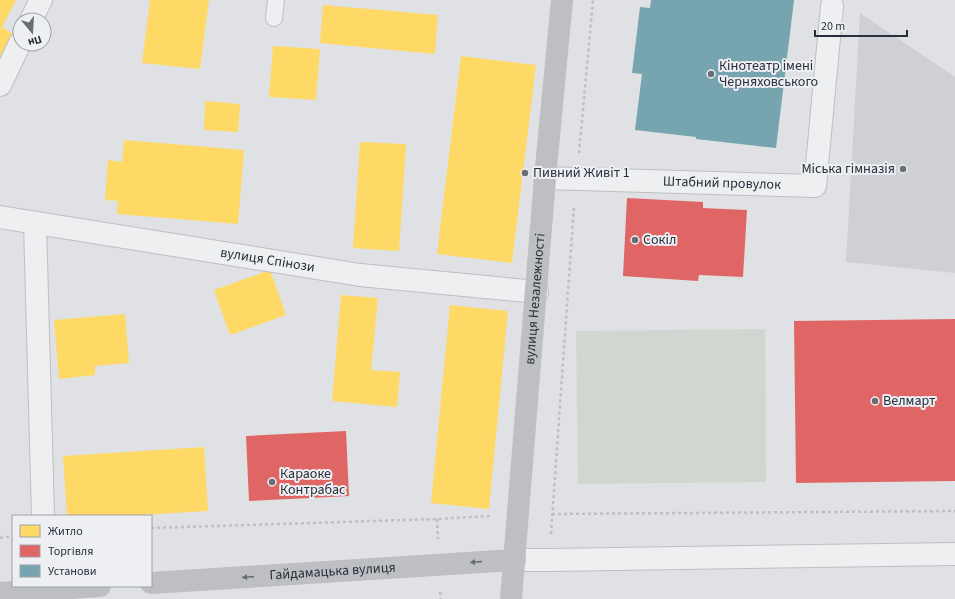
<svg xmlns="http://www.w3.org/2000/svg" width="955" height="599" font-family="'Source Sans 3',sans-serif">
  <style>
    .built { fill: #ced0d6 }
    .green { fill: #d0d7d0 }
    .homes { fill: #ffd966 }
    .shops { fill: #e06666 }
    .public { fill: #76a5af }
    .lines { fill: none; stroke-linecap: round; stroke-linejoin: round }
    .service-casing { stroke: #bebfc2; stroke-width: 18 }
    .minor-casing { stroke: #bebfc2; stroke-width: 24 }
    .path { stroke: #bebfc3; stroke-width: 2.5; stroke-dasharray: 3 3; stroke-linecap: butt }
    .service { stroke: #eeeff1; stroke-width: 16 }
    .minor { stroke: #eeeff1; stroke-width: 22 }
    .secondary { stroke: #bebfc3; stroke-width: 22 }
    .oneway { fill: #6c6f78 }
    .poi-dot { fill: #696d76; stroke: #edeff3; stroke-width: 1.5 }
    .labels { text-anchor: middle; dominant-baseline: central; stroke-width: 4; stroke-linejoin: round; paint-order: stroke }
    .poi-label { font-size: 14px; fill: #292e3a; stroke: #edeff3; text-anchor: start }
    .street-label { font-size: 14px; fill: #292e3a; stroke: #edeff3 }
  </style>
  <rect width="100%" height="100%" fill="#e0e1e4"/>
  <polygon class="built" points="860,13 955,77 955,273 846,262"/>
  <polygon class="green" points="765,329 766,482 578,484 576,331"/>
  <g class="homes">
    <polygon points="0,0 16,0 2,27 14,35 0,58"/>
    <polygon points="150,0 209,0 200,69 142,63"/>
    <polygon points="323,5 438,15 435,54 320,43"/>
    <polygon points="273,46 320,49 316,100 269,97"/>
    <polygon points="461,56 536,65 512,263 437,254"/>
    <polygon points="205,101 240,104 238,132 204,130"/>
    <polygon points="124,140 244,150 238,224 117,214 118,201 105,200 108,160 122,162"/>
    <polygon points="360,142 406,144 399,251 353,248"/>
    <polygon points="270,270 286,315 230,335 214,290"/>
    <polygon points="341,295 378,298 371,370 400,372 397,407 332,401"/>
    <polygon points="450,305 508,311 489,509 431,503"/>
    <polygon points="125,314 129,363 95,366 95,375 59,379 54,320"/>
    <polygon points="204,447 208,511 124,516 67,516 63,456"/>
  </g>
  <g class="shops">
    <polygon points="627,198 703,202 703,208 747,210 743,277 699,275 698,281 623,276"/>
    <polygon points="955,319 955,481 796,483 794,321"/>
    <polygon points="346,431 349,496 249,501 246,436"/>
  </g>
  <polygon class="public" points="651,0 794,0 776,148 696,139 696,137 635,130 642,74 632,73 640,7 650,8"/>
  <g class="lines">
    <g class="service-casing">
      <polyline id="service" points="274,18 276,0"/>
    </g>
    <g class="minor-casing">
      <g id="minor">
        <polyline points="31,20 41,0"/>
        <polyline points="0,85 20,43"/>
        <path id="s1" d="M545,178L815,186L832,6"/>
        <path id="s2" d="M0,217L360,275L537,292"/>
        <polyline points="35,223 43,516"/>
        <polyline points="515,560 550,560 955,554"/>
      </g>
    </g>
    <g class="path">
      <polyline points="579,153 593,0"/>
      <polyline points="552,514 955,511"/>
      <polyline points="437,519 438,539"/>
      <polyline points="151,528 437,519 490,516"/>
      <polyline points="551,534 574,206"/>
      <polyline points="0,538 13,536"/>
      <polyline points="440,592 441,599"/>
    </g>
    <use href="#service" class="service"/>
    <use href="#minor" class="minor"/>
    <g class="secondary">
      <path id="s3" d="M151,583L515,560"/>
      <polyline points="0,593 100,586"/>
      <path id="s4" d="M511,599L545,178L562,0"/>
    </g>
  </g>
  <defs><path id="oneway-solid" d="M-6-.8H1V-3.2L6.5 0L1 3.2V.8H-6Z"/></defs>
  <g class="oneway">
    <use href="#oneway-solid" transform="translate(476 562) rotate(176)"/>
    <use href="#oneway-solid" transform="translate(248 577) rotate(176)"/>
  </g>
  <g class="poi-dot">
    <circle cx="711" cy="74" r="4"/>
    <circle cx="903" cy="169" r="4"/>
    <circle cx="525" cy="173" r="4"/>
    <circle cx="635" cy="240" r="4"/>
    <circle cx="875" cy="401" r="4"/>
    <circle cx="272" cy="482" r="4"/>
  </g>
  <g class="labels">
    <g class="poi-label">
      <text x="719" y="66">Кінотеатр імені<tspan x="719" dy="16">Черняховського</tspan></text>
      <text x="895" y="169" text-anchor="end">Міська гімназія</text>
      <text x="533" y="173">Пивний Живіт 1</text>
      <text x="643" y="240">Сокіл</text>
      <text x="883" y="401">Велмарт</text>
      <text x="280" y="474">Караоке<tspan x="280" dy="16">Контрабас</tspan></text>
    </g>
    <g class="street-label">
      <text stroke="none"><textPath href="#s1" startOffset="177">Штабний провулок</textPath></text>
      <text stroke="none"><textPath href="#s2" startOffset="271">вулиця Спінози</textPath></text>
      <text stroke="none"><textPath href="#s4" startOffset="301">вулиця Незалежності</textPath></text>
      <text stroke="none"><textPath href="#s3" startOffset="182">Гайдамацька вулиця</textPath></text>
    </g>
  </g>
  <rect x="12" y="515" width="140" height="72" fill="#edeff3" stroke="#9fa2a9"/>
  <rect x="20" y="525" width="20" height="12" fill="#ffd966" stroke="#9fa2a9"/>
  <text x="48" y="535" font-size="12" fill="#292e3a">Житло</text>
  <rect x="20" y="545" width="20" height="12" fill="#e06666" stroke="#9fa2a9"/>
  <text x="48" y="555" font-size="12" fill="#292e3a">Торгівля</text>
  <rect x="20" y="565" width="20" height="12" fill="#76a5af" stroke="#9fa2a9"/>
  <text x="48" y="575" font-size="12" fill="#292e3a">Установи</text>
  <g transform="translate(32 32) rotate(162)"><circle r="19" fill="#edeff3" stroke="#9fa2a9"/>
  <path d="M0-3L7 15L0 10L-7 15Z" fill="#696d76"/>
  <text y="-6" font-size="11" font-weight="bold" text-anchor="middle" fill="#292e3a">Пн</text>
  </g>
  <path d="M815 30v6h92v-6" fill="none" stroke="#292e3a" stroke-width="2"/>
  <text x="821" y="30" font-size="12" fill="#292e3a" stroke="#edeff3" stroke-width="3" paint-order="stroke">20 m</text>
</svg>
